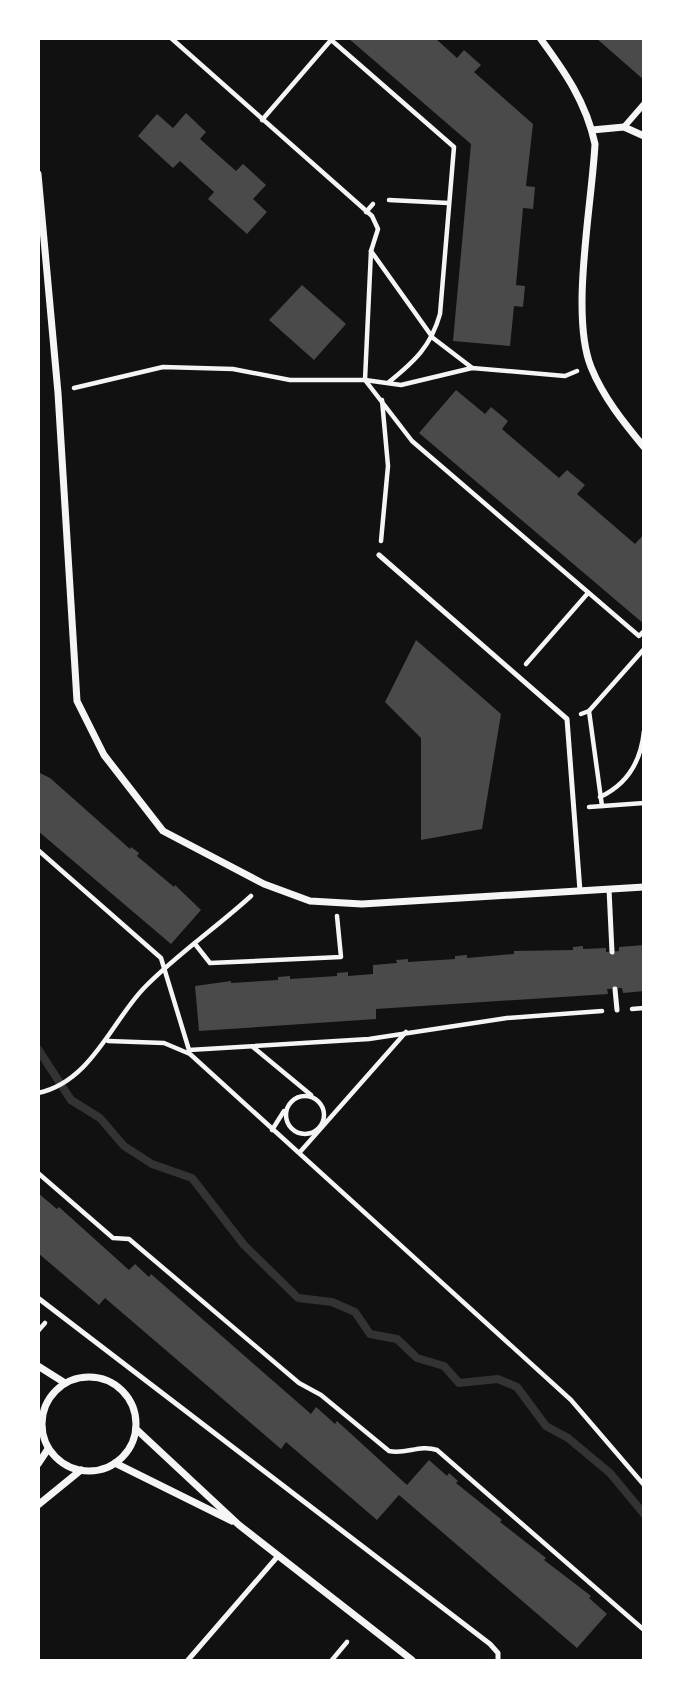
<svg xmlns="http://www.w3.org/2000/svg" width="682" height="1699" font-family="Commissioner,sans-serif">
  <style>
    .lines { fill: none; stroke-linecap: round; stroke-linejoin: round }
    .stream { stroke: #333; stroke-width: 8 }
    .building { fill: #4a4a4a }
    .path { stroke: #f5f5f5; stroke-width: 4.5 }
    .service { stroke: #f5f5f5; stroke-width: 5 }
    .pedestrian { stroke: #f5f5f5; stroke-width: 6 }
    .minor { stroke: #f5f5f5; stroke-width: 7 }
  </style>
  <rect width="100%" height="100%" fill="#111"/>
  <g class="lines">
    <polyline class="stream" points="38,1049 71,1100 100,1118 124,1146 152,1164 192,1178 244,1245 298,1298 332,1302 355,1312 370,1334 397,1339 417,1358 444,1366 459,1383 498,1379 517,1387 546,1426 568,1438 610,1473 644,1514"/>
  </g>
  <g class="building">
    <polygon points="348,38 435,38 457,58 464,50 481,65 474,72 533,124 526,186 535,187 533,209 523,208 516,285 525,286 523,307 514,306 510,346 453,341 471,144"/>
    <polygon points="596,38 644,38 644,80"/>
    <polygon points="186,113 206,132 200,139 236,171 243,164 266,185 253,199 267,212 247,234 208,199 214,192 180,161 173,168 138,136 157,114 173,128"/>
    <polygon points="302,285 346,324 314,360 269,320"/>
    <polygon points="456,390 485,414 491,407 508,421 502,429 559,478 567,470 585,485 577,494 635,544 644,534 644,624 419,433"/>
    <polygon points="416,640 501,714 482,829 421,840 421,738 385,702"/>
    <polygon points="38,772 50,778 130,849 131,847 139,853 137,856 174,887 175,885 201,910 171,944 38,831"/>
    <polygon points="644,945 644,991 623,993 622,988 607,989 608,994 376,1009 376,1019 199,1031 195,986 231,981 231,983 278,980 278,977 290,976 290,979 337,976 337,973 348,972 348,976 373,974 373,965 397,963 396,960 408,959 408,962 455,959 455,956 467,955 467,958 514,954 514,951 573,950 573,947 583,946 583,949 606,948 606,952 619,951 619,947"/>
    <polygon points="38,1193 57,1209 59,1207 129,1270 135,1264 149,1277 151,1274 311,1414 316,1407 335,1424 337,1421 407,1485 429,1460 447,1476 449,1473 458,1481 456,1483 502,1520 500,1522 546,1558 544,1560 591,1596 589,1598 607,1614 577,1648 399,1495 377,1520 286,1442 281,1449 105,1298 99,1305 38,1253"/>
  </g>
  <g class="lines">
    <g class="path">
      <polyline points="171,38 372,216 378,229 371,251 365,380 412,441 639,636 644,631"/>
      <path d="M329,38L454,147L440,314C431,346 415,361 389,382"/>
      <polyline points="262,120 331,40"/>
      <polyline points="389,200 448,203"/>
      <polyline points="366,212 373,204"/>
      <polyline points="371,251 433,338 471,367"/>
      <polyline points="74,388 163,367 233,369 290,380 365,380 401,385 472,368 565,376 577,371"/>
      <polyline points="381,541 388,466 382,400"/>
      <polyline points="526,664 588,593"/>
      <polyline points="589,711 602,806"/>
      <polyline points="581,714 589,711 644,649"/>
      <path d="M600,797C628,784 641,761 644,731"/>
      <polyline points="589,807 644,803"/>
      <polyline points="38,850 161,958 189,1050"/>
      <polyline points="195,944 210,963 341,957 337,916"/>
      <polyline points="632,1009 644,1008"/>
      <polyline points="108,1041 164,1043 190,1054 571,1400 644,1485"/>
      <polyline points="253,1047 311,1095"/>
      <polyline points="189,1050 369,1039 507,1018 602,1011"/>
      <path d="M38,1093C91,1082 112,1021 144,988C176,955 216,928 251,896"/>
      <circle cx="305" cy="1115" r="19"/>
      <polyline points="272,1130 284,1111"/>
      <polyline points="300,1152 406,1032"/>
      <path d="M38,1173L113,1238L129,1239L299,1383L321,1395L389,1451C406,1455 419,1444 437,1450L644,1630"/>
      <polyline points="38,1331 45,1323"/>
      <polyline points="332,1660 347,1642"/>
    </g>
    <g class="service">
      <polyline points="379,555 567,719 580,891"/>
      <polyline points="609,889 612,952"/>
      <polyline points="615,989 617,1010"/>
      <polyline points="38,1298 490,1644 498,1653 498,1660"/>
      <polyline points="188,1660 278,1556"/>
    </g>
    <polyline class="pedestrian" points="624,127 644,104"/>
    <g class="minor">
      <path d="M540,38C565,72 586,102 595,144C592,204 570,315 591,367C603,397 624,423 644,447"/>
      <polyline points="592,130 624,127 644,136"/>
      <polyline points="38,174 58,393 77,701 104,755 163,831 264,884 310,901 362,904 644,887"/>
      <polyline points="38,1366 65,1383"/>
      <circle cx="89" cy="1424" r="47"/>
      <polyline points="136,1429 239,1525 412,1660"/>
      <polyline points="115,1463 232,1521"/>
      <polyline points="38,1464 48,1449"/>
      <polyline points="38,1505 81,1470"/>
    </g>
  </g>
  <rect width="682" height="1699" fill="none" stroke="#ffffff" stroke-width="80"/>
</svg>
